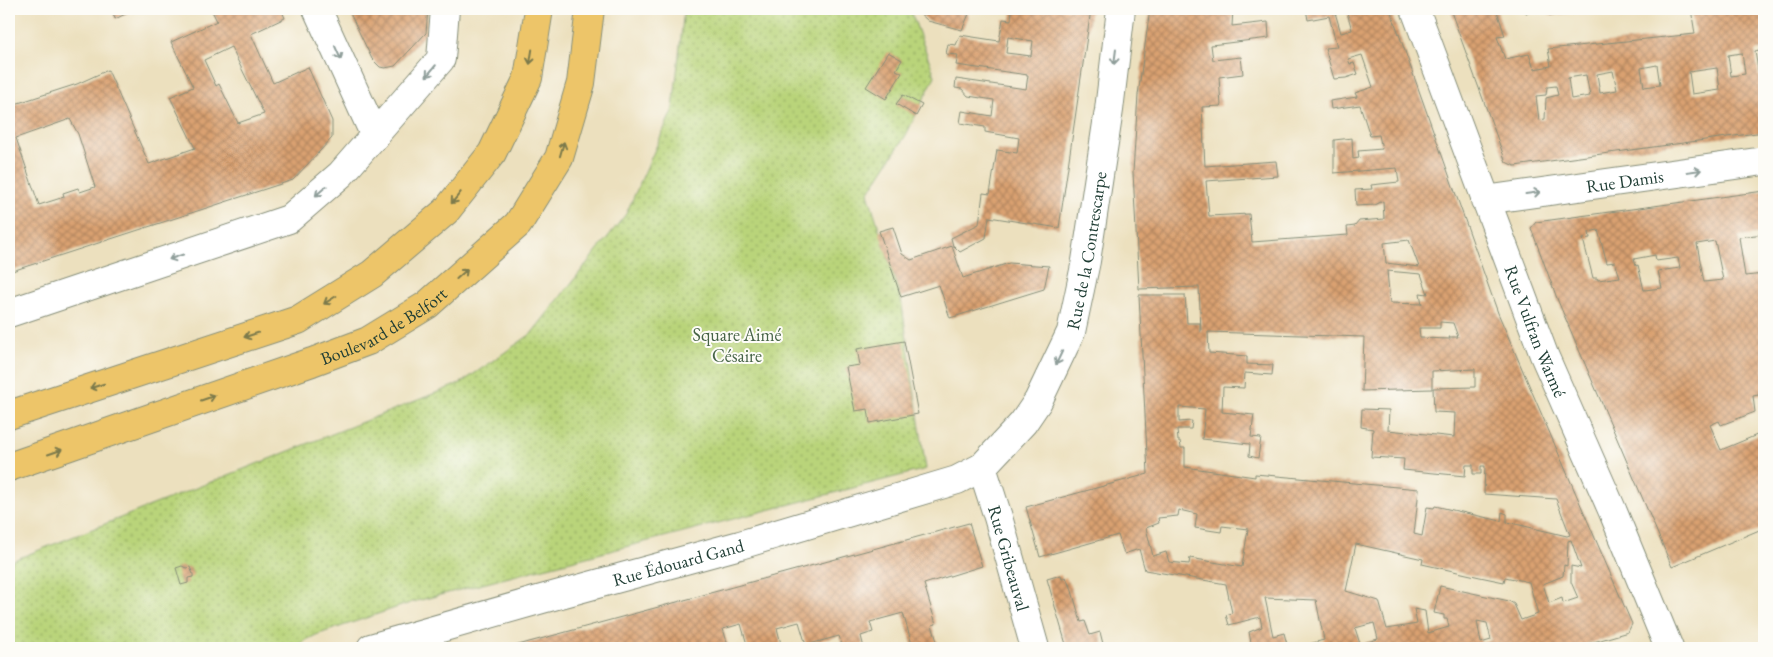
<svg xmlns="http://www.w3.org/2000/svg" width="1773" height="657" font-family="'EB Garamond',serif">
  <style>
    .park { fill: url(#park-dots); stroke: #6c8857 }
    .building { fill: url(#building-cross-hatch); fill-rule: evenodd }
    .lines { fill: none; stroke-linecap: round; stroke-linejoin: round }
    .minor-casing { stroke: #868e79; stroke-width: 30 }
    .major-casing { stroke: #868e79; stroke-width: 30 }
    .minor { stroke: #fff; stroke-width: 28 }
    .major { stroke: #edc569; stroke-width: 28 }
    .oneway { stroke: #8f9e9a }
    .oneway2 { stroke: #7c7a4c }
    .labels { text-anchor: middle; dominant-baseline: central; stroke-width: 4; stroke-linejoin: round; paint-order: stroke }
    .street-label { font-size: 18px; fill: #1f3d34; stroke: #fdfcf7 }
    .park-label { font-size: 18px; fill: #466346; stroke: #fdfcf7 }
  </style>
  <defs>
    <pattern id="park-dots" width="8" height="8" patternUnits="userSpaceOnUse" patternTransform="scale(1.25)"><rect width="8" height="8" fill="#b9d47a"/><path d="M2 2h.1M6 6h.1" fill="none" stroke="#96ad65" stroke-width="1.8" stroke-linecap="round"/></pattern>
    <pattern id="building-cross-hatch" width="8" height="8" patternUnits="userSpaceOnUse" patternTransform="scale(1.25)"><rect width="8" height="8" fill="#daa171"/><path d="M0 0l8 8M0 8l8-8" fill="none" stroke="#b0845e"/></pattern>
  </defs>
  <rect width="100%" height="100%" fill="#fdfcf7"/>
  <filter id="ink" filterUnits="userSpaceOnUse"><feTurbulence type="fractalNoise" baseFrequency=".02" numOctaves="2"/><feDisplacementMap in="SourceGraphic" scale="10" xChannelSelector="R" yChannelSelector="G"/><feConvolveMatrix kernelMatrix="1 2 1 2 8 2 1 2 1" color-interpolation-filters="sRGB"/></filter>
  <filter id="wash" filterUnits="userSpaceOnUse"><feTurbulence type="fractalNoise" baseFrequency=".0096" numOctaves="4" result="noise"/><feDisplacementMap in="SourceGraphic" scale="20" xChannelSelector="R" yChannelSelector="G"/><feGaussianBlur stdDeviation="1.12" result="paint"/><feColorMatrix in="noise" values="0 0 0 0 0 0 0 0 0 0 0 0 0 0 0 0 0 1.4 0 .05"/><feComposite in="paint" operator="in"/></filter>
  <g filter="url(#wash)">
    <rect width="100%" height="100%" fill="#ece0be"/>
    <polygon class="park" points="684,9 910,9 935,76 906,135 868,193 901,299 926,469 413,602 316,635 291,648 9,648 9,562 461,383 531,334 626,214 673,109"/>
    <g id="blocks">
      <g class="building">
        <polygon points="112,9 136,9 115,19"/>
        <path d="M211,9H281L285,18L251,34L273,83L308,67L332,121V138L293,180L9,272V106L77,84L108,70L149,164L195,148L170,97L193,87L171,42L217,21ZM231,47L264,114L238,123L219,84L216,86L204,60ZM70,119L78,134L95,187L80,192L78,188L63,193L64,197L39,205L16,138Z"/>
        <polygon points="348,9 428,9 426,33 395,66 385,68 380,67 372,59"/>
        <polygon points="915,9 932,9 969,14 962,30 928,21"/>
        <path d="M1012,9H1091L1059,228L989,217L986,238L960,252L954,246H953L951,238L979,224L983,193L990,194L997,150L1017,153L1019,138L985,132V127L960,123L962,111L992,116L994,100L968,96L962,89L955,88L956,79L1026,89L1028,75L956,65L958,55L946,54L948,44L956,45L960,35L999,41L1003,19L1011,20ZM1008,37L1033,41L1031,56L1006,53Z"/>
        <path d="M1150,9H1233L1232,26L1268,22L1269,38L1211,45L1213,60L1241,57L1243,74L1219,77L1221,106L1202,107L1205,166L1276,161L1278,176L1206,181L1209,216L1249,214L1252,242L1348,235L1347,227L1355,226L1359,221L1384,219L1383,201L1375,205L1356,206L1355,190L1372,189L1371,185L1399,182L1397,168L1334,173V140L1352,138L1353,159L1359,158L1358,151L1382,149L1379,135L1370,136L1360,105L1331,109L1330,101L1357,97L1355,93L1373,87L1362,55L1348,59L1350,64L1354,63L1358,74L1346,78L1334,79L1325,48L1337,47L1329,16L1308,20L1306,9H1334L1341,33L1352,30L1346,9H1390L1498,313L1632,624L1628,632L1573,648H1306L1305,645L1324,640L1316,600L1265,598L1273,636L1284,633L1288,648H1250L1249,644L1251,643L1249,632L1262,627L1260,617L1229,625L1226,615L1232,613L1226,584L1145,570L1139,549L1124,554L1118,535L1040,557L1026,507L1148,474L1139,295H1185L1187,323H1200V331H1201L1199,287L1139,289L1133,172L1138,95ZM1409,240L1419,267L1386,263L1384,243ZM1387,271L1421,274L1428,294L1420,293L1422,304L1390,303ZM1440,322L1453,323L1458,337H1449L1450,339L1420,338L1419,328H1440ZM1208,332L1364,337L1362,391L1432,389V371L1475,369V387L1433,388L1434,412L1455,413L1454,437L1388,430L1389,410L1362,409L1361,427L1373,429L1371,457L1404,459L1403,470L1465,476L1466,465H1473V474H1481V466H1485L1484,494L1556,499L1570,535L1567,536L1507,522V514L1502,512L1501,521L1435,506L1434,508L1427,507L1422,536L1414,534L1419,489L1255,474V477L1185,467V448H1181L1180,441H1178L1177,429H1191L1192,421L1179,422V407L1205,409L1202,439L1250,444L1249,456L1258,458L1261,438L1251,437L1254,415L1222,412L1223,387L1244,388L1245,373L1272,375L1273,365L1247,364V356L1209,353ZM1179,510L1197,514L1195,528L1221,532L1222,526L1248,529L1242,567L1190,558L1189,564L1169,562L1166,552L1153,556L1146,528L1159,523L1158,518L1178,516ZM1571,540L1581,568L1571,566V582L1578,598L1563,603L1562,598L1549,603L1543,584L1563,576L1564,565L1567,566L1568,541ZM1356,544L1423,559L1422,564L1480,577L1504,582L1505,577L1529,582L1538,614L1521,620L1514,604L1509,601L1440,586L1434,613L1444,615V619H1447L1449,627L1428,633L1425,611L1414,609L1417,624L1387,629L1379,601L1346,591ZM1477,621L1487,623L1491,640L1481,643ZM1374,623L1378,639L1360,644L1355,628Z"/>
        <path d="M1450,9H1504L1497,11L1505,36L1497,37L1505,59L1529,54L1534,69L1551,66L1548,49L1695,34L1691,9H1764V49L1755,51L1759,76L1764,75V132L1550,161L1515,166L1510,164L1506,162ZM1742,53L1745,74L1731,76L1728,55ZM1657,65L1660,85L1644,87L1641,68ZM1717,68L1720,90L1692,94L1689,72ZM1613,71L1617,90L1600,93L1597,74ZM1586,75L1590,96L1571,99L1568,78ZM1556,86L1558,95L1546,98L1545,119L1539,120L1536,96L1546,95L1547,87Z"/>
        <polygon points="1525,9 1574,9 1575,12 1550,16 1548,10 1526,13"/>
        <polygon points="888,52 902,60 896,70 902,73 886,99 866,87"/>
        <polygon points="903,95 922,105 916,116 896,104"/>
        <path d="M1764,191V234L1739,237L1745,276L1764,274V394L1753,396L1755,412L1721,425L1719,421L1710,425L1721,450L1764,432V528L1672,567L1558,301L1531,228L1536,222ZM1598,230L1607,263L1615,262L1620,277L1598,280L1597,278H1593L1583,239L1590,238L1589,232ZM1715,241L1723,280L1704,282L1697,244ZM1655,255L1656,261L1678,258L1680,268L1658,271L1662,288L1644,290L1638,265L1636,266L1634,259Z"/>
        <polygon points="893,227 902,254 911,260 952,246 963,278 1009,263 1049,266 1044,289 950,318 939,285 901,297 879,231"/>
        <polygon points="904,341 918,414 870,423 868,409 855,411 846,367 860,365 857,349"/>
        <polygon points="969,523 982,566 924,584 936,624 932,625 939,648 913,648 903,613 870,622 873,632 861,636 864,648 843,648 839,636 806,645 799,622 777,628 782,648 748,648 741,624 723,629 729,648 507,648"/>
        <polygon points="182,566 186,568 190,567 193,574 193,577 188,578 188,583 181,585 176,568"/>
        <polygon points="1061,575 1062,579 1066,577 1069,585 1070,584 1081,622 1085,621 1090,635 1100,632 1104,648 1067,648 1047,579"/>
      </g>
    </g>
  </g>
  <g filter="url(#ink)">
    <use href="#blocks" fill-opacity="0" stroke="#868e79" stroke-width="1"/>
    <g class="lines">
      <g class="minor-casing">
        <g id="minor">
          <polyline points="317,9 375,136"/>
          <path id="s1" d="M1415,9L1544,355L1613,512L1669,648"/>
          <path id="s2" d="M1485,200L1764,161"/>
          <polyline points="9,313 289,219 341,174 441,59 445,9"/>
          <path id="s3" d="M982,467L998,517L1035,648"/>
          <path id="s4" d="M371,648L542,599L740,545L957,480L982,467L1023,423L1038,401L1071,332L1086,261L1109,110L1121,9"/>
        </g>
      </g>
      <g class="major-casing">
        <g id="major">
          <polyline points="9,415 298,320 372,274 446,211 492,153 528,78 539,9"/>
          <path id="s5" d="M9,467L312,362L368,341L427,305L518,224L559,158L581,83L590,9"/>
        </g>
      </g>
      <use href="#minor" class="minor"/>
      <use href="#major" class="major"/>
    </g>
    <defs><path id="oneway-shaft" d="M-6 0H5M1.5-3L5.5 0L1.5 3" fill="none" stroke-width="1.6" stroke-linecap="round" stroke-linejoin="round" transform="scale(1.25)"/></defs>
    <g class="oneway">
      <use href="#oneway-shaft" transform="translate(338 53) rotate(66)"/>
      <use href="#oneway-shaft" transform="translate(1115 57) rotate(97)"/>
      <use href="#oneway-shaft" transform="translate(431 71) rotate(130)"/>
      <use href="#oneway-shaft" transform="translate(1694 171) rotate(-8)"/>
      <use href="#oneway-shaft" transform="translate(321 191) rotate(139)"/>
      <use href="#oneway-shaft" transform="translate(1533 193) rotate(-8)"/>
      <use href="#oneway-shaft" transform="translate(176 257) rotate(161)"/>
      <use href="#oneway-shaft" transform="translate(1059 358) rotate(115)"/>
    </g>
    <g class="oneway2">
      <use href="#oneway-shaft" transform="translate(531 57) rotate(99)"/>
      <use href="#oneway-shaft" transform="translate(562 149) rotate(-74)"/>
      <use href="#oneway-shaft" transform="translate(456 198) rotate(129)"/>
      <use href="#oneway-shaft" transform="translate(462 274) rotate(-42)"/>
      <use href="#oneway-shaft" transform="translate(330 300) rotate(148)"/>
      <use href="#oneway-shaft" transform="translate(251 335) rotate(162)"/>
      <use href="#oneway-shaft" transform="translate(97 386) rotate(162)"/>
      <use href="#oneway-shaft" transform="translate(208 398) rotate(-19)"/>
      <use href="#oneway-shaft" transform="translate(55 452) rotate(-19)"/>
    </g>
  </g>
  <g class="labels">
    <g class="street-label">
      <text stroke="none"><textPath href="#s2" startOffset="141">Rue Damis</textPath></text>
      <text stroke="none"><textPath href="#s4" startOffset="884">Rue de la Contrescarpe</textPath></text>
      <text stroke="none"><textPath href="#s5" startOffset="401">Boulevard de Belfort</textPath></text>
      <text stroke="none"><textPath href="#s1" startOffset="344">Rue Vulfran Warmé</textPath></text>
      <text stroke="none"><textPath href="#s3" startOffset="95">Rue Gribeauval</textPath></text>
      <text stroke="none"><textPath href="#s4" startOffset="319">Rue Édouard Gand</textPath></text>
    </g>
    <g class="park-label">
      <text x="737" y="334">Square Aimé<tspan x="737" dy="21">Césaire</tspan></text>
    </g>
  </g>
  <rect width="1773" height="657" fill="none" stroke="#fdfcf7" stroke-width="30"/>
</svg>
